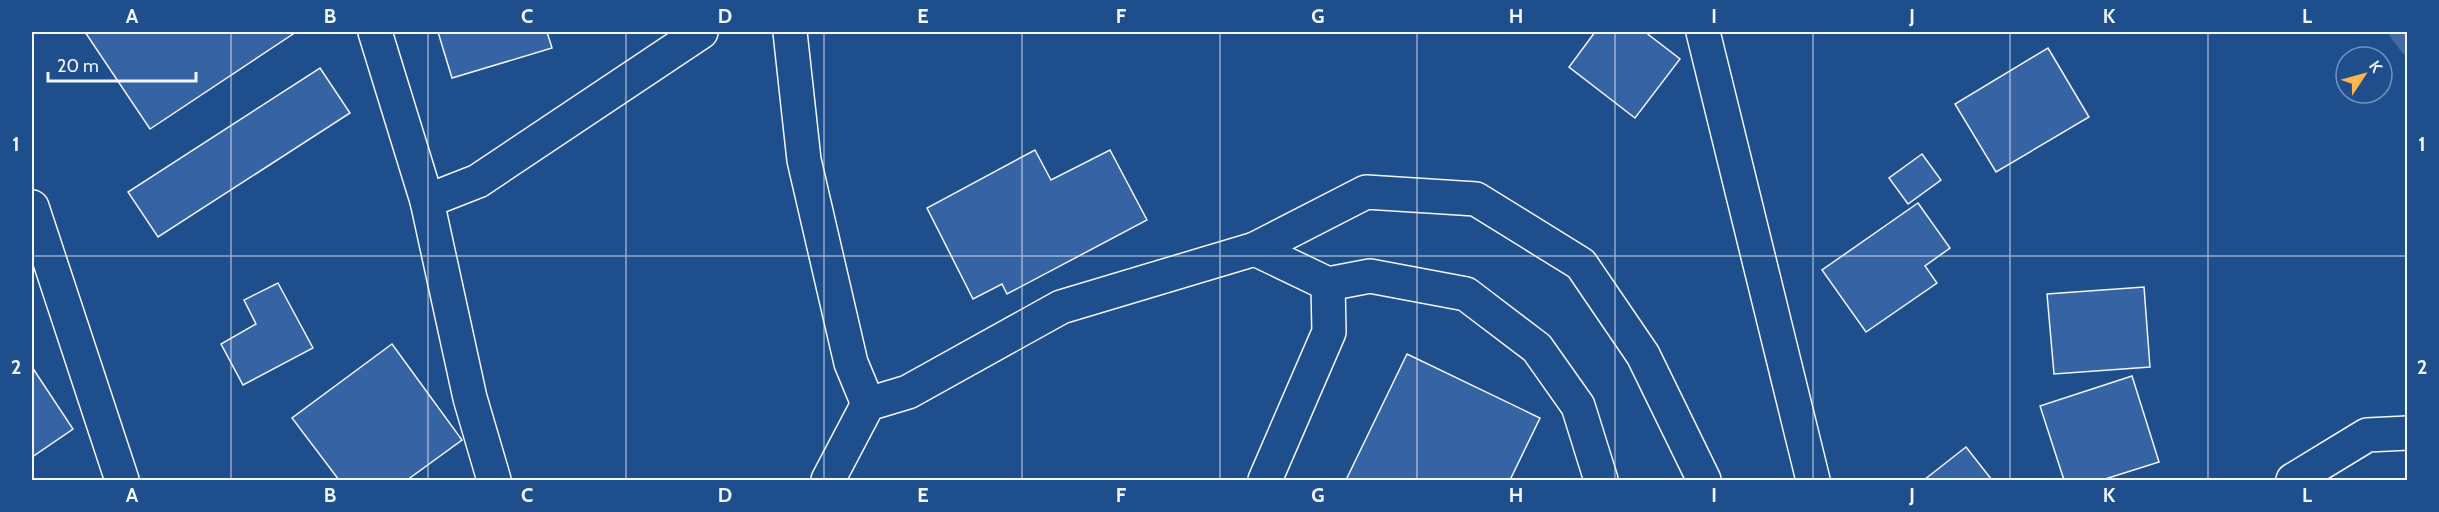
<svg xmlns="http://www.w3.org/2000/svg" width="2439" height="512" font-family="Cabin,sans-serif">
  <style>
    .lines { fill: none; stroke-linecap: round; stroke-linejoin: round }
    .stream { stroke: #446ba0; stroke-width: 15 }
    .building { fill: #3563a3; stroke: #f2f6ff; stroke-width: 1.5 }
    .minor-casing { stroke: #f2f6ff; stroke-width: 36 }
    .minor { stroke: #1f4e8c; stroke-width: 33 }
    .grid { fill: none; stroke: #f2f6ff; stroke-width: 1.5; stroke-opacity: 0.55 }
    .neatline { fill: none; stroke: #f2f6ff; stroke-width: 2 }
    .grid-label { font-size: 20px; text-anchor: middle; font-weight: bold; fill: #f2f6ff }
  </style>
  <rect width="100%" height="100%" fill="#1f4e8c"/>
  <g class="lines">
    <polyline class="stream" points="2396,32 2408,48"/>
  </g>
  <g class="building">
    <polygon points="85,32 296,32 150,129"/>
    <polygon points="438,32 547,32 552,48 452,78"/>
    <polygon points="1595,32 1645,32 1680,59 1635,118 1569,67"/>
    <polygon points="2048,48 2089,117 1996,172 1955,104"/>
    <polygon points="320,68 350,113 158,237 128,192"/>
    <polygon points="1035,150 1051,180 1110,150 1147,220 1007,294 1002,284 973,299 927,208"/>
    <polygon points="1922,154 1941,180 1908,204 1889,178"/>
    <polygon points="1918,203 1950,248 1925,266 1937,283 1866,332 1822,270"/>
    <polygon points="278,283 313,348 243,385 221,344 256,324 244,300"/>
    <polygon points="2144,287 2150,367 2054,374 2047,294"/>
    <polygon points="392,344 462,440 407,480 339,480 292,418"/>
    <polygon points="1407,354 1540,418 1510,480 1346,480"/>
    <polygon points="32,367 73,429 32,457"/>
    <polygon points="2132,376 2159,462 2102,480 2064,480 2040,406"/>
    <polygon points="1966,447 1992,480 1924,480"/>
  </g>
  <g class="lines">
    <g class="minor-casing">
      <g id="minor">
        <polyline points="375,32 427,201 470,398 494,480"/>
        <polyline points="790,32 804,160 851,363 868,404"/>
        <polyline points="1703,32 1813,480"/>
        <polyline points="427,201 478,181 701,32"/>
        <polyline points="32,207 122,480"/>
        <polyline points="1255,249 1328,284 1370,276 1466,294 1537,348 1578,406 1601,480"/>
        <polyline points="828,480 868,404 908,392 1061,307 1255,249 1366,192 1476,199 1581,264 1643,355 1704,480"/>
        <polyline points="1265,480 1329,332 1328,284"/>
        <polyline points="2293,480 2367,435 2408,433"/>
      </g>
    </g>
    <use href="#minor" class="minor"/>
  </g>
  <path class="grid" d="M231,32V480M428,32V480M626,32V480M824,32V480M1022,32V480M1220,32V480M1417,32V480M1615,32V480M1813,32V480M2010,32V480M2208,32V480M32,256H2408"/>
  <rect width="2439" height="512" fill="none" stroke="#1f4e8c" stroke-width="66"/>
  <g transform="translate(2364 75) rotate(54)"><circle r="28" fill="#1f4e8c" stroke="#7391ba" stroke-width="1.5"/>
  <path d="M0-4.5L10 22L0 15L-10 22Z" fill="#ffb74d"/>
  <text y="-9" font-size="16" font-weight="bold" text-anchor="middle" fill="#f2f6ff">K</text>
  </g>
  <path d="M48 72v9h148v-9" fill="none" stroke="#f2f6ff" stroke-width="3"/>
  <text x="57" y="72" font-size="18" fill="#f2f6ff" stroke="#1f4e8c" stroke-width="4.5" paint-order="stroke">20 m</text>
  <rect x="33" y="33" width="2373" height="446" class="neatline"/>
  <g class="grid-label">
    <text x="132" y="23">A</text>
    <text x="330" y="23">B</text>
    <text x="527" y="23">C</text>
    <text x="725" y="23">D</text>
    <text x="923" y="23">E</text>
    <text x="1121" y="23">F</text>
    <text x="1318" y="23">G</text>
    <text x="1516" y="23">H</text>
    <text x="1714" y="23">I</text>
    <text x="1912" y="23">J</text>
    <text x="2109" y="23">K</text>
    <text x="2307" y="23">L</text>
    <text x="16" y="151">1</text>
    <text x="2422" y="151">1</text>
    <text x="16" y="374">2</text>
    <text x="2422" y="374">2</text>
    <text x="132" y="502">A</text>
    <text x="330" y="502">B</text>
    <text x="527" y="502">C</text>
    <text x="725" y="502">D</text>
    <text x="923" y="502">E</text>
    <text x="1121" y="502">F</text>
    <text x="1318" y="502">G</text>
    <text x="1516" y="502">H</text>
    <text x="1714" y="502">I</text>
    <text x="1912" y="502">J</text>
    <text x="2109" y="502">K</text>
    <text x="2307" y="502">L</text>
  </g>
</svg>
